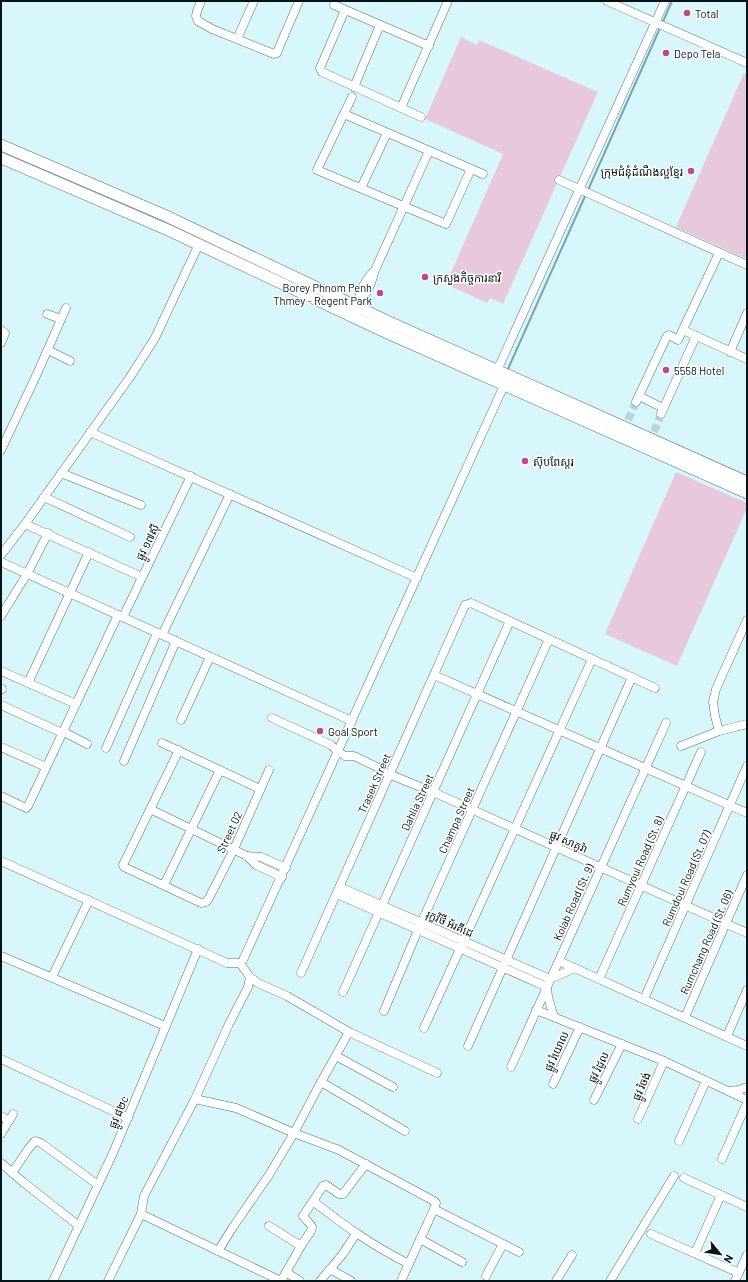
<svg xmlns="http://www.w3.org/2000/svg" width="748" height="1282" font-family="Barlow,'Noto Sans Khmer',sans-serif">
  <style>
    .green { fill: #e8c9dc }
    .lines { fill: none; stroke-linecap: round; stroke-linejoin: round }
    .stream { stroke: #77a5af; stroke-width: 2 }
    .minor-tunnel { stroke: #b8d5da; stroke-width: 8; stroke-dasharray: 8 4; stroke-linecap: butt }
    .minor-casing { stroke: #50737b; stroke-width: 9 }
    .major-casing { stroke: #50737b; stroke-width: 12 }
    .minor { stroke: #fff; stroke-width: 8 }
    .major { stroke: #fff; stroke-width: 11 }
    .poi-dot { fill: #bd469c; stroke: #fff; stroke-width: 1.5 }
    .labels { text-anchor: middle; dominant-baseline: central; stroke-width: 3; stroke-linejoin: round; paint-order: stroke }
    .poi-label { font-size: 11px; fill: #061316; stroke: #fff; text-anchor: start }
    .street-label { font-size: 11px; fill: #061316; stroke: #fff }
  </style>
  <rect width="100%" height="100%" fill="#d8f7fd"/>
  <g class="green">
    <polygon points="461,37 477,45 479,40 598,92 503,304 490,298 487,303 446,284 503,154 425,119"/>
    <polygon points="744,73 747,74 747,259 676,227"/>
    <polygon points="676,472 747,503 747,508 677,666 605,634"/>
  </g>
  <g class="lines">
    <g class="stream">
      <polyline points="662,24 672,1"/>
      <polyline points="588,190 660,28"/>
      <polyline points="508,369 586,194"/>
    </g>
    <g class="minor-tunnel">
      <polyline points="628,420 636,402"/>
      <polyline points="654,432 661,414"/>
    </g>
    <g class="minor-casing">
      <g id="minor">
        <polyline points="201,1 197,11 196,16 198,21 212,29 274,54 277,53 278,50 299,1"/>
        <polyline points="607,1 747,63"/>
        <polyline points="334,5 429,46"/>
        <polyline points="345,10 320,68 322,72 421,117"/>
        <polyline points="237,39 254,1"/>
        <polyline points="354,87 380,25"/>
        <polyline points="352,97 317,170 446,224 471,169"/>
        <polyline points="401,108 448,1"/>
        <polyline points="344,114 483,174"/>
        <polyline points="559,180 747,265"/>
        <polyline points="361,188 387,133"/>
        <path d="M358,307C358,293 364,282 373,272"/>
        <polyline points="356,311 363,300 371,283 375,270 429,151"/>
        <polyline points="47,314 61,319"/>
        <polyline points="1,330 5,333 1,343"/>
        <polyline points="683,330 747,359"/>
        <polyline points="48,350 70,361"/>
        <polyline points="730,352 747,313"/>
        <polyline points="495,375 665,1"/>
        <polyline points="639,396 663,408"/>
        <polyline points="636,402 667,336 669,335 678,340 719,253"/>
        <polyline points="661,414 696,336"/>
        <polyline points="90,432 417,578"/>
        <polyline points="1,450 36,376 66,308"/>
        <polyline points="61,473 141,505"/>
        <polyline points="44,497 130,537"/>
        <polyline points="25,524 142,577"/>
        <polyline points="1,555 25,524 130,377 155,338 199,244"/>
        <polyline points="1,562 352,721"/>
        <polyline points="1,616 27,574 48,533"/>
        <polyline points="123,617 191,476"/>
        <polyline points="162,635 230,494"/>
        <polyline points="1,671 76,704"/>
        <polyline points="434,675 747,813"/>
        <polyline points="28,683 89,552"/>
        <polyline points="1,690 2,689"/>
        <polyline points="1,705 62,733"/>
        <polyline points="272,718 331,745 338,752 342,754"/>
        <polyline points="181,720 210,657"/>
        <polyline points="719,731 715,716 713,702 716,689 747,620"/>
        <polyline points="64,732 87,744"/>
        <polyline points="162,743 260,789"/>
        <polyline points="681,746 719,731 747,724"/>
        <polyline points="1,747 46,767"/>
        <polyline points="106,748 157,633"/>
        <polyline points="179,750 123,865 124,867 201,903 206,902 209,898 234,849 269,770"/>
        <polyline points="345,756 354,756 379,768 381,771 433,792 747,933"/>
        <polyline points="124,761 176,641"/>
        <polyline points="1,796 26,808 28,806 118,615"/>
        <polyline points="150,809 247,856 256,865 282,877"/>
        <polyline points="247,856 261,857 286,868"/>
        <polyline points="1,861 227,963 240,963 243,960 506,381"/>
        <polyline points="164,885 220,770"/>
        <polyline points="340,887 550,979 575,968"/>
        <polyline points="337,894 547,987 548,997 554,1017"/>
        <polyline points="1,956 165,1026"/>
        <polyline points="559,961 747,1046"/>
        <polyline points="240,963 250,977 258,983 287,996 349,1032 437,1073"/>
        <polyline points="301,973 465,605 471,603 655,688"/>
        <polyline points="52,977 89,900"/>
        <polyline points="599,979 701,752"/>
        <polyline points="343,992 510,621"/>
        <polyline points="644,999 747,766"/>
        <polyline points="536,1010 664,1061 747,1100"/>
        <polyline points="384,1011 418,930 549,639"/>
        <polyline points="685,1017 747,875"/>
        <polyline points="424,1028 592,659"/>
        <polyline points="727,1036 747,990"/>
        <polyline points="468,1046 632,677"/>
        <polyline points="336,1056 393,1087"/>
        <polyline points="1,1059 128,1118"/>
        <polyline points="511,1067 666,723"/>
        <polyline points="321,1082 405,1131"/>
        <polyline points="553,1084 580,1027"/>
        <polyline points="729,1091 739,1090 747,1087"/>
        <polyline points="195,1099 236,1108 294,1133 339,1150 434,1201 436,1203 434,1209 401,1281"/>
        <polyline points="594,1100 622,1044"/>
        <polyline points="1,1116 9,1121"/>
        <polyline points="638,1119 664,1061"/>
        <polyline points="1,1134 13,1114"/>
        <polyline points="679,1141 706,1081"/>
        <polyline points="722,1159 747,1103"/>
        <polyline points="1,1163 23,1182 79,1226"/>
        <polyline points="12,1173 29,1148 35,1141 41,1143 98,1185"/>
        <polyline points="684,1178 747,1207"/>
        <path d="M314,1202C345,1226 373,1246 409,1264"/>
        <polyline points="434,1209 519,1252"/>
        <path d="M141,1214L281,1281L301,1246L311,1231L312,1227C310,1222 306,1221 303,1216L323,1186L326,1185L339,1194H343L366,1164"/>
        <polyline points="269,1226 301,1246"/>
        <polyline points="651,1234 739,1273"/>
        <polyline points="420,1239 462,1262"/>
        <polyline points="218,1251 233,1227 269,1175 294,1133 321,1082 349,1032"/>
        <polyline points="695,1253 721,1195"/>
        <polyline points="330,1269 351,1281"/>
        <polyline points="286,1272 300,1281"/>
        <polyline points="486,1276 503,1244"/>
        <polyline points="53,1281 113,1153 198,949"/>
        <polyline points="108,1281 141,1214 144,1196 195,1099 229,1024 248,987 250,977"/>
        <polyline points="320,1281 342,1255 356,1234"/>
        <polyline points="556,1281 572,1255"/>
        <polyline points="610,1281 674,1176"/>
        <polyline points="735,1281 747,1255"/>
      </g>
    </g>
    <g class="major-casing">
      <g id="major">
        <polyline points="1,145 164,215 387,321 747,482"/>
        <polyline points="1,158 168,230 383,331 747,493"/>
      </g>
    </g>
    <use href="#minor" class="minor"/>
    <use href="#major" class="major"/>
  </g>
  <g class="poi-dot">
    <circle cx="687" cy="13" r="4"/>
    <circle cx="666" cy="53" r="4"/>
    <circle cx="691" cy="171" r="4"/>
    <circle cx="425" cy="277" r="4"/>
    <circle cx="380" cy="293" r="4"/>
    <circle cx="666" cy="370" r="4"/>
    <circle cx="525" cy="461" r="4"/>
    <circle cx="320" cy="731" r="4"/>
  </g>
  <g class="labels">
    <g class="poi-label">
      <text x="695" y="13">Total</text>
      <text x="674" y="53">Depo Tela</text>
      <text x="683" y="171" text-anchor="end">ក្រុមជំនុំដំណឹងល្អខ្មែរ</text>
      <text x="433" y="277">ក្រសួងកិច្ចការនារី</text>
      <text x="372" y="287" text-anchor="end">Borey Phnom Penh<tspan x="372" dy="13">Thmey - Regent Park</tspan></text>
      <text x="674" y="370">5558 Hotel</text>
      <text x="533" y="461">ស៊ុបពែស្តរ</text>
      <text x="328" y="731">Goal Sport</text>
    </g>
    <g class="street-label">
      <text transform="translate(147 542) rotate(-64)">ផ្លូវ ១៧ស៊ី</text>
      <text transform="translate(374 783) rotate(-66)">Trasek Street</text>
      <text transform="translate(417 802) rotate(-65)">Dahlia Street</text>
      <text transform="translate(456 820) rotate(-66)">Champa Street</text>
      <text transform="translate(229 832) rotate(-65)">Street 02</text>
      <text transform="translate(569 841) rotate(24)">ផ្លូវ សាគូរ៉ា</text>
      <text transform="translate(640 861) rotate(-66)">Rumyoul Road (St. 8)</text>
      <text transform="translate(686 878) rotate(-66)">Rumdoul Road (St. 07)</text>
      <text transform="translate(573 902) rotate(-66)">Kolab Road (St. 9)</text>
      <text transform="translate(450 923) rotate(24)">រុក្ខវិថី អ័រគីដេ</text>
      <text transform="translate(706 942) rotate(-66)">Rumchang Road (St. 06)</text>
      <text transform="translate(556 1051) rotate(-65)">ផ្លូវ រំយោល</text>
      <text transform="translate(598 1067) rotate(-64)">ផ្លូវ រំដូល</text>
      <text transform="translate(641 1086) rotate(-66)">ផ្លូវ រំចង់</text>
      <text transform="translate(118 1112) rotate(-67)">ផ្លូវ ៨២c</text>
    </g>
  </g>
  <rect width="748" height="1282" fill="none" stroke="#061316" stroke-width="4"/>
  <g transform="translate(720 1254) rotate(120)" stroke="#ffffff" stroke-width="3" paint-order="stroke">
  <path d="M0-3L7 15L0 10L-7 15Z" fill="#061316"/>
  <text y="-6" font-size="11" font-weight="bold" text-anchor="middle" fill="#061316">N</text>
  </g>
</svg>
